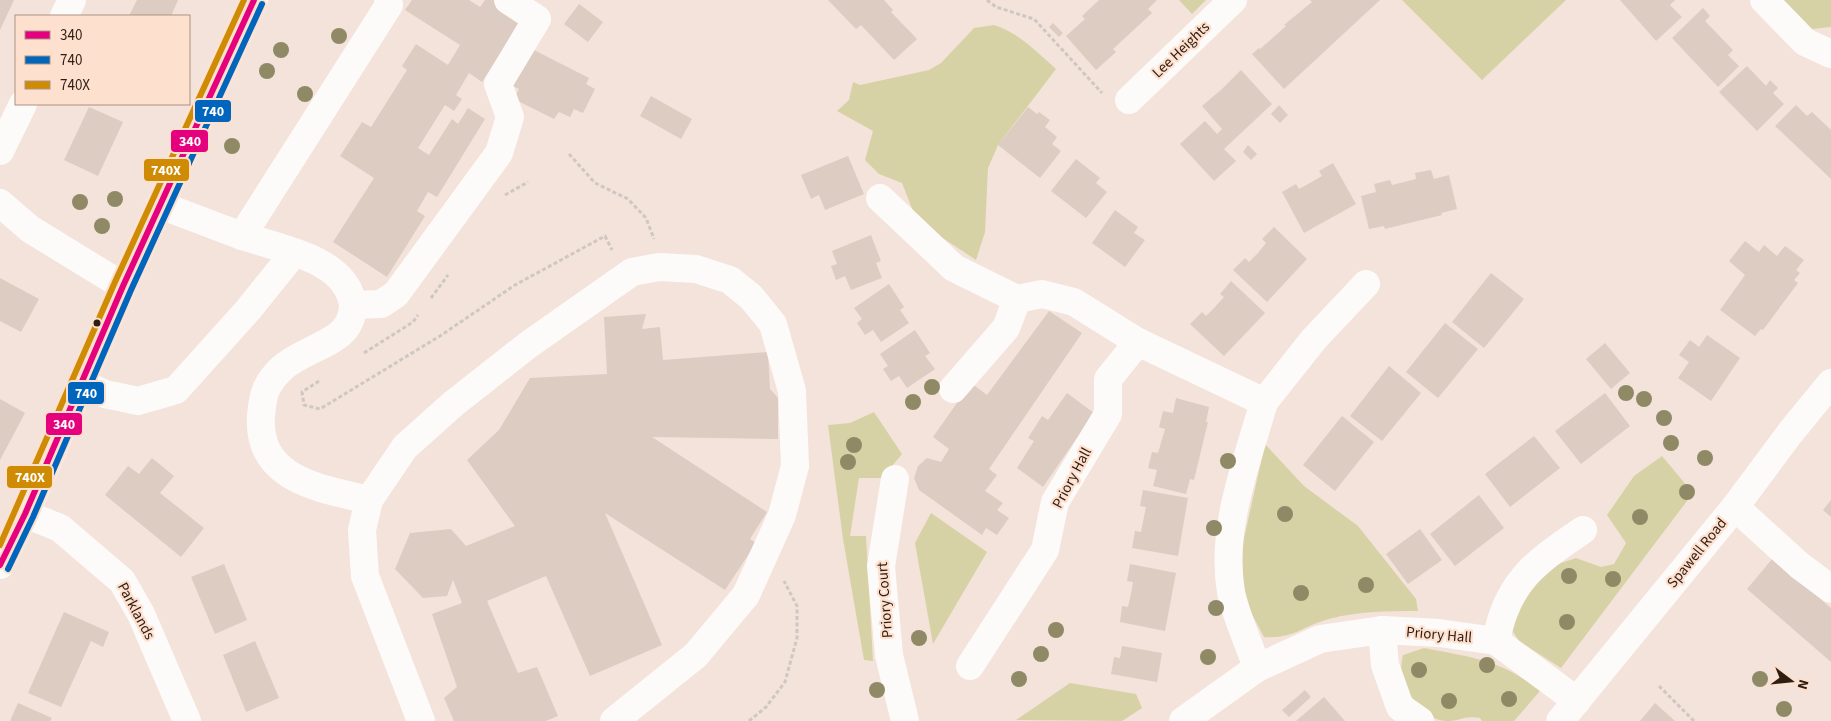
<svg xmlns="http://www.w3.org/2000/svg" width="1831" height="721" font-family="'Source Sans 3',sans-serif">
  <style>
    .green { fill: #d7d2a6 }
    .building { fill: #dcccc2 }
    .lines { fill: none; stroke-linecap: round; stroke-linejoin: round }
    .path { stroke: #cec7c4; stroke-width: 3; stroke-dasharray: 4 2.5; stroke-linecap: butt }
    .minor { stroke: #fdfbf9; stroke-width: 28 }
    .major { stroke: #fdfbf9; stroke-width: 28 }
    .bus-1-casing { stroke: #fee0cf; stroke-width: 10 }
    .bus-2-casing { stroke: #fee0cf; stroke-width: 10 }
    .bus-3-casing { stroke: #fee0cf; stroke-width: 10 }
    .bus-1 { stroke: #e5007d; stroke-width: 6 }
    .bus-2 { stroke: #0065bd; stroke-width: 6 }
    .bus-3 { stroke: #cf8b04; stroke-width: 6 }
    .tree { fill: #8f8966 }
    .bus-dot { fill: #2f1d12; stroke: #fee0cf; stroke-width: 2 }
    .labels { text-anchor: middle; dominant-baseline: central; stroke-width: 4.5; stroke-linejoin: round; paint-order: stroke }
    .street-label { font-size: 15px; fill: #2f1d12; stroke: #fee0cf }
    .line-badge { stroke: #fee0cf; stroke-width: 2 }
    .badge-label { font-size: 14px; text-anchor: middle; font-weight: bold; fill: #fff }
  </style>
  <rect width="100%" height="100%" fill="#f4e3da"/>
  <g class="green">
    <polygon points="1179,0 1206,0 1192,14"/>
    <polygon points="1402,0 1566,0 1482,80"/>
    <polygon points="1784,0 1831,0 1831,27 1812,29"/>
    <path d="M994,25C1018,32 1038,53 1056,69L998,145L988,168L985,232L976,260L917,221L902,183L879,174L865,160L873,131L837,111L849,100L853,82L860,85L929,70L941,63L974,28Z"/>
    <polygon points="874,412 902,454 882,478 859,478 850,536 866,536 873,661 864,660 843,539 828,425 850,423"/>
    <path d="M1265,444L1304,486L1358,526L1416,599L1418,611C1387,611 1359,611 1329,619C1303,626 1294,639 1264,637L1246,603L1240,556Z"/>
    <polygon points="1662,456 1693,493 1561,668 1519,641 1508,624 1526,589 1549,567 1576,558 1601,567 1614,564 1626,543 1607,515 1634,476"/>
    <polygon points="931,513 987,552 933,644 915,543"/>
    <path d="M1424,648C1470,657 1503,660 1540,691L1514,721H1482L1480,718C1464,715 1461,721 1446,721C1424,720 1404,692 1401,671C1401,666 1402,660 1403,655Z"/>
    <polygon points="1070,683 1136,694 1142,708 1122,721 1016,720"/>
  </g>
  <g class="building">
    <polygon points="0,0 14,0 0,30"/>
    <polygon points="137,0 178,0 171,16 129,16"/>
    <polygon points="412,0 469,0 480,7 485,0 501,0 525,15 482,82 469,73 456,95 462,99 454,111 445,105 418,148 429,155 452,119 458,124 468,108 485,119 437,197 428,192 417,211 425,216 387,277 333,242 374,178 340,156 362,122 371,127 407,70 402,66 416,44 448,65 460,45 405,10"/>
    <polygon points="828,0 884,0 893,10 891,12 917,39 894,60 861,25 856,29"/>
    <polygon points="1099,0 1157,0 1148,9 1152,13 1113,49 1116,52 1096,70 1066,36 1085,19 1082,16"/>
    <polygon points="1310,0 1380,0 1284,89 1252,54 1259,48 1260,49 1286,26 1284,25 1312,2"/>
    <polygon points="1620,0 1675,0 1670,5 1682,17 1656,41"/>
    <polygon points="579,4 603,22 588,42 564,24"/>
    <polygon points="1703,8 1710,16 1705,21 1733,50 1728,55 1739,66 1718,87 1672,38"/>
    <polygon points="1053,23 1063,33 1059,37 1049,27"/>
    <polygon points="532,49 589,78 586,84 595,89 583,113 574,109 570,117 559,112 554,119 514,99 519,89 513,86"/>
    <polygon points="1747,66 1766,86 1770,80 1778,88 1773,93 1784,104 1757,131 1719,92"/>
    <polygon points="1241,70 1272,104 1224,149 1236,161 1214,181 1180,144 1205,121 1217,134 1222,129 1202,106 1222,89"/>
    <polygon points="651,96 692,119 681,139 640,116"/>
    <polygon points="1279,105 1288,115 1280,123 1271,114"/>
    <polygon points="1796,105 1807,116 1812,112 1831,130 1831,179 1775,126"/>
    <polygon points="89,107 123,122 98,176 64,160"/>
    <polygon points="1028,107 1037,114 1039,112 1050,120 1045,127 1057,137 1052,144 1061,151 1040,178 998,145"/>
    <polygon points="1248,145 1257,154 1251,160 1243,152"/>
    <polygon points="848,156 864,194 825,210 819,195 811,199 801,175"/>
    <polygon points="1076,159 1100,178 1096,183 1107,192 1086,218 1051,191"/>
    <polygon points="1333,163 1356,204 1304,233 1282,192 1296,184 1299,189 1310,183 1322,176 1319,171"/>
    <polygon points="1431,170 1434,179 1449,175 1457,209 1441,213 1442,215 1385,229 1384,226 1369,229 1361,196 1376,192 1374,184 1390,180 1392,185 1416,179 1415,173"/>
    <polygon points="1115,210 1138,227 1134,233 1145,240 1125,267 1092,243"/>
    <polygon points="1274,227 1307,259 1267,302 1233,270 1245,258 1249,262 1258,253 1266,243 1262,239"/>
    <polygon points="871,235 881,261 876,263 882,278 851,290 845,276 836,280 831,266 837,264 832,251"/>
    <polygon points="1745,241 1759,252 1764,245 1777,256 1785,246 1804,260 1796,270 1800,273 1794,280 1798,283 1763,330 1761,329 1755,336 1720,310 1745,275 1729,261"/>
    <polygon points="1491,273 1524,299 1484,348 1452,322"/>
    <polygon points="0,278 39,299 21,332 0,321"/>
    <polygon points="1231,281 1265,313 1224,356 1190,324 1202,312 1206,316 1215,307 1224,297 1220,294"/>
    <polygon points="889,284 904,307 900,310 909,323 881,342 873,330 865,335 857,323 862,319 854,308"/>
    <polygon points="1049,311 1082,333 989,469 997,475 985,491 1003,503 997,510 1009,518 997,535 986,528 982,535 919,490 914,478 918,466 927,458 941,462 949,449 933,437 971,383 987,395"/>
    <polygon points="646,314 642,329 660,327 663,360 768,352 770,389 778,398 778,439 652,437 767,512 750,539 756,543 725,590 605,513 662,645 590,676 546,576 487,601 518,673 537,667 558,716 546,721 454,721 444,698 457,687 432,614 462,603 453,580 447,596 423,598 395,569 410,533 451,529 466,546 515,526 467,460 499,430 530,378 607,374 604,317"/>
    <polygon points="1445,323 1478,349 1438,398 1406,372"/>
    <polygon points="915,330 930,353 925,356 935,369 907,388 899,376 891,381 883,369 888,366 880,354"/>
    <polygon points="1707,335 1740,358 1711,401 1678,378 1689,362 1679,355 1690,340 1699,347"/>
    <polygon points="1605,343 1630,373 1611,389 1586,359"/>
    <polygon points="1389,366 1421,393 1382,441 1350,416"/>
    <polygon points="1067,393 1094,413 1043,487 1017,468 1034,441 1028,438 1042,416 1048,420"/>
    <polygon points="1605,393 1630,426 1581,464 1555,431"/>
    <polygon points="1176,398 1209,407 1206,422 1208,422 1194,480 1190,479 1186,494 1153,486 1157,470 1148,468 1152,452 1158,453 1165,429 1159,427 1163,411 1173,413"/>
    <polygon points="0,399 25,413 0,460"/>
    <polygon points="1342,416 1374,442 1335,491 1303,465"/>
    <polygon points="1534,436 1560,468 1510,507 1485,474"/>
    <polygon points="152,458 174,476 160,493 204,528 181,557 105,495 128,466 139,474"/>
    <polygon points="1143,490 1188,498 1178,556 1132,548 1135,531 1141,532 1146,507 1140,506"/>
    <polygon points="1479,495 1504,528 1455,566 1430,534"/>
    <polygon points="1831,500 1831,517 1823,510"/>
    <polygon points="1420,529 1442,560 1408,584 1386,554"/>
    <polygon points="1773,558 1831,608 1831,662 1747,589"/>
    <polygon points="224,564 247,620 215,634 191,577"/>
    <polygon points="1130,564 1176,573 1165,631 1120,622 1122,606 1128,607 1131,594 1133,582 1127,581"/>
    <polygon points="64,612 109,632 103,647 91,641 61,707 28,693"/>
    <polygon points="255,641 279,698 246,712 223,655"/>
    <polygon points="1122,646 1162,653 1157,682 1111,674 1114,657 1120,658"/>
    <polygon points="1305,690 1311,697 1289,717 1282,710"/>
    <polygon points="1324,697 1345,721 1296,721"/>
    <polygon points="18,703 52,718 50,721 10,721"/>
    <polygon points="1655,703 1675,721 1640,721"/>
  </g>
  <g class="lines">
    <g class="path">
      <polyline points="987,0 996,7 1034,19 1102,93"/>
      <polyline points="569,154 595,183 628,199 646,218 654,239"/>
      <polyline points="505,195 528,182"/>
      <polyline points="431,298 448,275"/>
      <polyline points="364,353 413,322 418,315"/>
      <polyline points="319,381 302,392 304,405 320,409 440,336 515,285 605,236 612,250"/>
      <polyline points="1659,686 1694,721"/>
      <polyline points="749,721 766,707 785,682 797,638 797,606 784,581"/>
    </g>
    <g class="minor">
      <polyline points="1764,0 1805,42 1831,54"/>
      <polyline points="64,16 72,0"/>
      <polyline points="1129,100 1233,0"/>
      <polyline points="0,151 23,104"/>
      <path d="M880,198L954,268L1017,299L1042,294L1074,302L1138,342L1264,402C1247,462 1220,528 1231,592C1236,617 1249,643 1257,668L1320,639L1382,630L1439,633L1496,641L1577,701"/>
      <polyline points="0,203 30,229 123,286"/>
      <polyline points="160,205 242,236 389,5 388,0"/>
      <path d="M242,236C278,248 342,258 352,300C355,310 350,324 343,331C330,345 298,353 281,369C265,385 263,394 261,416C257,481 321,488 369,500"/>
      <polyline points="353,305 381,304 396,294 499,153 510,117 498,84 537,19 508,0"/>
      <polyline points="81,383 105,394 138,401 176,390 248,310 294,253"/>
      <polyline points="953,389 1006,328 1017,299"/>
      <polyline points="1264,402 1314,339 1366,284"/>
      <polyline points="895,479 881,566 889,655 905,721"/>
      <polyline points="1735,507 1799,565 1831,589"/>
      <polyline points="25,514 60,528 122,581 141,614 187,721"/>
      <polyline points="1382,630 1385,665 1400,707 1420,721"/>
      <path d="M1496,641C1507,581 1536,562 1583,530"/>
      <polyline points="970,666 1045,550 1055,502 1108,414 1108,379 1138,342"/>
      <polyline points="421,721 365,576 362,530 369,500 405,447 453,404 528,345 632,272 659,267 696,269 730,280 751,297 773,324 792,391 795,466 782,515 746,595 696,655 614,721"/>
      <polyline points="1183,721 1257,668"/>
      <polyline points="1560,721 1735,507 1790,433 1831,383"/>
    </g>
    <polyline class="major" points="0,565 25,514 123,286 254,0"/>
    <g class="bus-1-casing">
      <polyline id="bus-1" points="0,565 25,514 123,286 254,0"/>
    </g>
    <g class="bus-2-casing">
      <polyline id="bus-2" points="8,569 33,517 131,290 262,4"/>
    </g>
    <g class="bus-3-casing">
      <polyline id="bus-3" points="0,545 115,282 244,0"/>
    </g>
    <use href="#bus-1" class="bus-1"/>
    <use href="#bus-2" class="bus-2"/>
    <use href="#bus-3" class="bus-3"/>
  </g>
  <g class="tree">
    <circle cx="339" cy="36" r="8"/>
    <circle cx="281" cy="50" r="8"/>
    <circle cx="267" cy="71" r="8"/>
    <circle cx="305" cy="94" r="8"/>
    <circle cx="232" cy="146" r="8"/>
    <circle cx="115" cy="199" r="8"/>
    <circle cx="80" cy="202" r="8"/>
    <circle cx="102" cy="226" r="8"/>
    <circle cx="932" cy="387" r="8"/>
    <circle cx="1626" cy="393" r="8"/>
    <circle cx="1644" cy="399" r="8"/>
    <circle cx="913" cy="402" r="8"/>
    <circle cx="1664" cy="418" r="8"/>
    <circle cx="1671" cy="443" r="8"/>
    <circle cx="854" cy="445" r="8"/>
    <circle cx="1705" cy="458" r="8"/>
    <circle cx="1228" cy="461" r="8"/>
    <circle cx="848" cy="462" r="8"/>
    <circle cx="1687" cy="492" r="8"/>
    <circle cx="1285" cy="514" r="8"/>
    <circle cx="1640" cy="517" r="8"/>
    <circle cx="1214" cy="528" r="8"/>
    <circle cx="1569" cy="576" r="8"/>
    <circle cx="1613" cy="579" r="8"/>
    <circle cx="1366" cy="585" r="8"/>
    <circle cx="1301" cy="593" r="8"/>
    <circle cx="1216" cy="608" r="8"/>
    <circle cx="1567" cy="622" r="8"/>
    <circle cx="1056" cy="630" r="8"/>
    <circle cx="919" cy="638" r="8"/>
    <circle cx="1041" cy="654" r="8"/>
    <circle cx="1208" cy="657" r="8"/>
    <circle cx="1487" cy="665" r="8"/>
    <circle cx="1419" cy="670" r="8"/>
    <circle cx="1019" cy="679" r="8"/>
    <circle cx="1760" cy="679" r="8"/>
    <circle cx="877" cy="690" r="8"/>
    <circle cx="1509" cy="699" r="8"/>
    <circle cx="1449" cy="701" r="8"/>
    <circle cx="1784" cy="709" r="8"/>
  </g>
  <circle class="bus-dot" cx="97" cy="323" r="4.5"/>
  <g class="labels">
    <g class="street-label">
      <text transform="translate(1181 50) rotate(-44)">Lee Heights</text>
      <text transform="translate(1072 478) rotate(-62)">Priory Hall</text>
      <text transform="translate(1697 553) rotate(-51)">Spawell Road</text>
      <text transform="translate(885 600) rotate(-94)">Priory Court</text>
      <text transform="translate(136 611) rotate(62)">Parklands</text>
      <text transform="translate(1439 635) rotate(5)">Priory Hall</text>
    </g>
  </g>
  <g class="line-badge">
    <rect x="194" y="99" width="38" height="24" rx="5" fill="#0065bd"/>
    <rect x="170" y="129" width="39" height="24" rx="5" fill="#e5007d"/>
    <rect x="143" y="158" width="47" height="24" rx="5" fill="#cf8b04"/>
    <rect x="67" y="381" width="38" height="24" rx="5" fill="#0065bd"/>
    <rect x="45" y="412" width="38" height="24" rx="5" fill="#e5007d"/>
    <rect x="6" y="465" width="47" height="24" rx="5" fill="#cf8b04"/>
  </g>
  <g class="badge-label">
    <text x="213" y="116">740</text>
    <text x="190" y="146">340</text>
    <text x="166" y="175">740X</text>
    <text x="86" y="398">740</text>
    <text x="64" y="429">340</text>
    <text x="30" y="482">740X</text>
  </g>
  <rect x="15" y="15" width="175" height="90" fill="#fee0cf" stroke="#ab9283"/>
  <rect x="25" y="31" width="25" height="8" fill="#e5007d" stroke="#ab9283"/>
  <text x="60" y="40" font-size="15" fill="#2f1d12">340</text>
  <rect x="25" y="56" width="25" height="8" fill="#0065bd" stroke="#ab9283"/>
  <text x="60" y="65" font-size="15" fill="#2f1d12">740</text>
  <rect x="25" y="81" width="25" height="8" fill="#cf8b04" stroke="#ab9283"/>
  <text x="60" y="90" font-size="15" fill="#2f1d12">740X</text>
  <g transform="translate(1791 681) rotate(106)" stroke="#fee0cf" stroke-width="4" paint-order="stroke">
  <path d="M0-4L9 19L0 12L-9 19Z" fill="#2f1d12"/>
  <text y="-8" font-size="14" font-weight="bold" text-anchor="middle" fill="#2f1d12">N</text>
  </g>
</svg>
